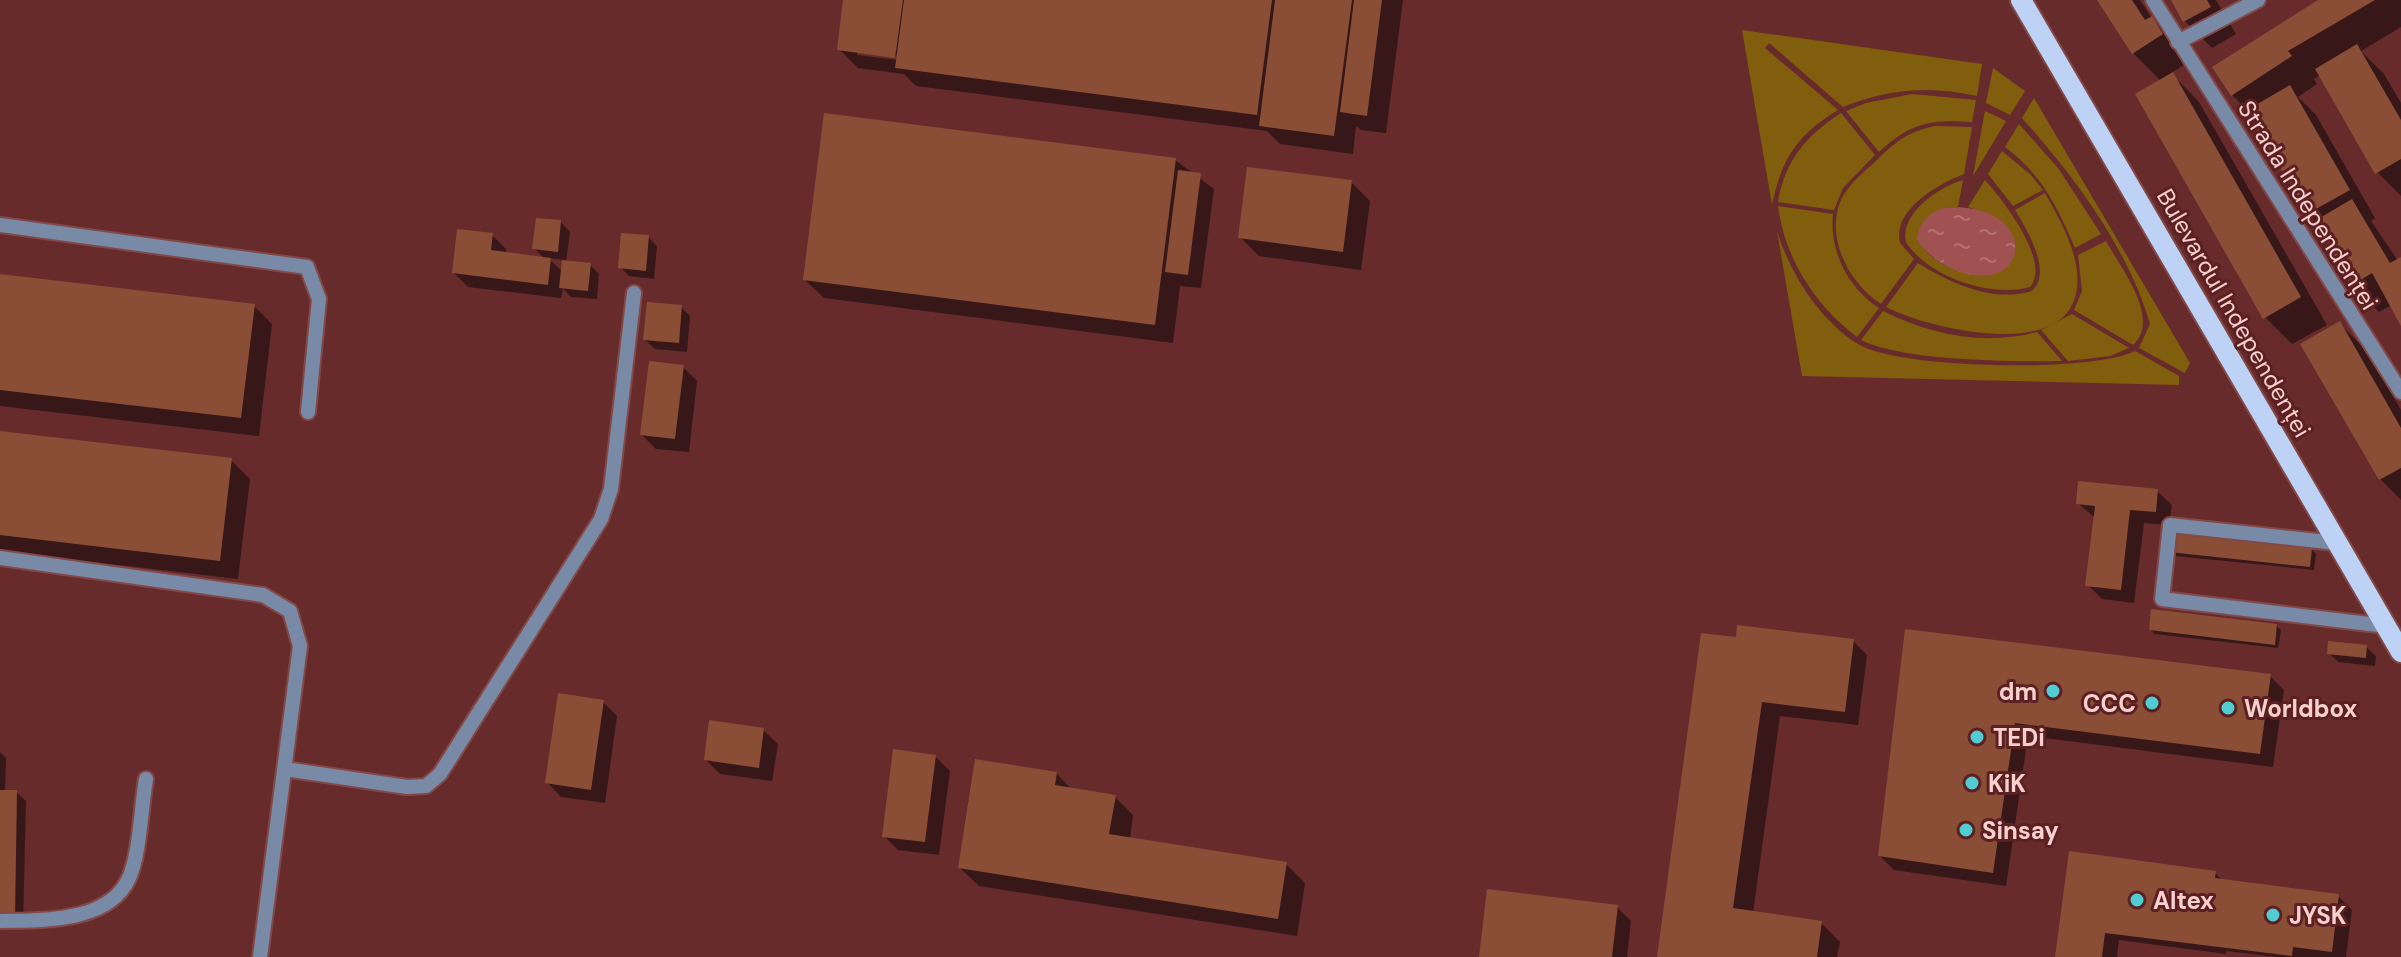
<svg xmlns="http://www.w3.org/2000/svg" width="2401" height="957" font-family="'DM Sans',sans-serif">
  <style>
    .park { fill: #815d0e }
    .water { fill: url(#water-ripples) }
    .shadow { fill: #0007; fill-rule: evenodd }
    .building { fill: #8a4e37 }
    .lines { fill: none; stroke-linecap: round; stroke-linejoin: round }
    .minor-casing { stroke: #824949; stroke-width: 18 }
    .major-casing { stroke: #824949; stroke-width: 24 }
    .minor { stroke: #798aa7; stroke-width: 14 }
    .major { stroke: #bdd2f4; stroke-width: 20 }
    .poi-dot { fill: #51ccd3; stroke: #5c2022; stroke-width: 3 }
    .labels { text-anchor: middle; dominant-baseline: central; stroke-width: 6; stroke-linejoin: round; paint-order: stroke }
    .street-label { font-size: 24px; fill: #f8d1cf; stroke: #5c2022 }
    .poi-label { font-size: 24px; font-weight: bold; fill: #f8d1cf; stroke: #5c2022; text-anchor: start }
  </style>
  <defs>
    <pattern id="water-ripples" width="26" height="14" patternUnits="userSpaceOnUse" patternTransform="scale(2)"><rect width="26" height="14" fill="#a05152"/><path d="M2 4q2-2 4 0t4 0M15 11q2-2 4 0t4 0" fill="none" stroke="#b37172"/></pattern>
  </defs>
  <rect width="100%" height="100%" fill="#682b2c"/>
  <g class="park">
    <path d="M1742,30L1982,64L1977,96C1930,85 1887,89 1843,107L1769,43L1765,48L1838,110C1797,135 1782,158 1772,205Z"/>
    <polygon points="1993,68 2025,91 2010,115 1986,103"/>
    <path d="M1912,94L1976,100L1972,122C1930,119 1910,123 1879,152L1846,111L1866,103Z"/>
    <path d="M2034,98L2190,363L2185,373L2139,348L2150,324C2128,248 2074,176 2022,118Z"/>
    <polygon points="1985,111 2006,121 1973,176"/>
    <path d="M1841,113L1875,155L1843,188L1834,210L1778,202C1785,160 1806,136 1841,113Z"/>
    <path d="M2019,124L2058,168L2101,234L2075,248C2057,206 2042,175 2005,147Z"/>
    <path d="M1935,126L1972,127L1964,174C1938,184 1892,210 1900,243L1914,259L1881,304C1848,283 1823,234 1843,196C1851,182 1865,171 1877,160C1895,142 1909,131 1935,126Z"/>
    <polygon points="2002,151 2031,175 2043,190 2013,206 1988,174"/>
    <path d="M1963,180L1958,207L1943,208L1918,239C1929,262 1955,272 1979,274L2008,228L1993,216L1968,207L1985,180C2002,199 2052,262 2030,287C1991,298 1928,277 1906,242C1899,214 1940,186 1963,180Z"/>
    <path d="M2045,193C2062,223 2088,268 2073,303C2050,358 1924,327 1886,307L1918,263C1950,283 1993,303 2032,291C2053,272 2027,230 2015,210Z"/>
    <path d="M1778,206L1833,214C1829,251 1848,288 1879,308L1857,337C1815,305 1785,259 1778,206Z"/>
    <path d="M1777,231C1790,273 1819,320 1858,344C1898,369 2092,373 2135,351L2179,376V385L1802,376Z"/>
    <path d="M2106,241C2120,267 2162,319 2133,345L2074,310L2082,291L2078,255Z"/>
    <path d="M1883,311C1931,335 1984,346 2037,332L2062,361C2013,362 1903,361 1861,340Z"/>
    <polygon points="2072,314 2129,348 2110,356 2068,361 2041,330"/>
  </g>
  <path class="water" d="M1943,208C1970,205 2008,212 2015,243C2016,251 2014,260 2008,266C1983,290 1931,265 1917,239C1919,222 1928,214 1943,208Z"/>
  <g class="shadow">
    <path d="M845,0H1403L1386,133L1361,130L1356,126L1353,154L1280,144L1267,131L916,86L904,74L858,68L839,49ZM857,51L907,57L906,61L857,55Z"/>
    <polygon points="2099,0 2140,0 2153,20 2178,46 2189,62 2171,73 2199,102 2327,325 2292,344 2265,317 2161,81 2133,53"/>
    <polygon points="2173,0 2216,0 2236,34 2212,48 2185,21"/>
    <polygon points="2324,0 2401,0 2401,27 2361,51 2384,74 2401,103 2401,196 2377,172 2321,75 2314,79 2317,84 2298,97 2316,115 2375,218 2371,221 2398,261 2401,260 2401,322 2392,305 2379,312 2352,285 2252,114 2232,95"/>
    <polygon points="1175,160 1214,189 1201,288 1180,286 1173,343 824,298 805,280"/>
    <polygon points="1351,182 1370,201 1361,270 1259,256 1240,237"/>
    <path d="M561,222L570,232L566,262L590,265L599,274L597,299L571,297L563,289L561,298L468,287L454,273L492,235L506,249V254L545,259L534,248ZM548,258L564,260L563,272Z"/>
    <polygon points="648,237 657,246 654,279 629,276 620,267"/>
    <polygon points="0,276 254,306 272,324 259,436 0,406"/>
    <polygon points="681,307 690,316 687,352 655,349 645,340"/>
    <polygon points="2340,324 2367,351 2401,410 2401,500 2380,479"/>
    <polygon points="683,367 697,381 689,452 656,449 642,435"/>
    <polygon points="0,433 231,460 250,479 238,579 0,551"/>
    <polygon points="2157,491 2172,505 2169,525 2144,523 2134,603 2102,599 2088,585 2095,518 2078,503"/>
    <polygon points="2312,550 2316,554 2314,570 2176,556 2171,552"/>
    <polygon points="2276,626 2281,630 2278,648 2155,634 2151,630"/>
    <polygon points="1907,631 2270,676 2284,690 2273,767 2028,736 2006,886 1894,870 1880,856"/>
    <polygon points="1737,640 1853,641 1867,655 1858,725 1780,716 1753,913 1821,923 1840,942 1837,957 1660,957"/>
    <polygon points="2366,647 2376,656 2375,666 2338,662 2329,653"/>
    <polygon points="603,702 617,716 605,803 561,797 547,782"/>
    <polygon points="763,730 778,744 772,781 720,774 706,760"/>
    <polygon points="0,752 6,758 5,792 16,792 26,801 23,926 0,926"/>
    <polygon points="936,757 950,771 939,855 898,850 884,836"/>
    <polygon points="1056,773 1072,790 1115,797 1133,815 1130,839 1286,864 1305,883 1297,936 979,886 960,868"/>
    <polygon points="2215,873 2223,881 2338,896 2352,910 2346,957 2276,957 2226,951 2226,954 2119,940 2117,957 2057,957"/>
    <polygon points="1617,907 1631,921 1627,957 1481,957"/>
  </g>
  <g class="building">
    <polygon points="843,0 903,0 895,58 837,50"/>
    <polygon points="904,0 1272,0 1257,115 895,68"/>
    <polygon points="1275,0 1352,0 1334,136 1259,126"/>
    <polygon points="1354,0 1382,0 1367,116 1340,112"/>
    <polygon points="2097,0 2132,0 2145,20 2152,16 2163,34 2132,54"/>
    <polygon points="2171,0 2207,0 2211,7 2183,22"/>
    <polygon points="2318,0 2375,0 2288,51 2292,56 2231,96 2212,67"/>
    <polygon points="2357,44 2401,120 2401,159 2375,174 2315,69"/>
    <polygon points="2173,72 2301,297 2263,319 2135,94"/>
    <polygon points="2290,85 2350,190 2307,214 2247,110"/>
    <polygon points="824,113 1176,158 1155,325 803,280"/>
    <polygon points="1247,167 1352,180 1343,252 1238,238"/>
    <polygon points="1178,170 1201,173 1188,275 1165,272"/>
    <polygon points="2352,199 2390,263 2401,257 2401,326 2372,273 2351,286 2313,222"/>
    <polygon points="536,218 561,220 558,252 532,249"/>
    <polygon points="457,229 493,233 491,250 551,258 548,285 452,273"/>
    <polygon points="621,233 649,235 646,271 618,268"/>
    <polygon points="562,260 591,263 588,291 559,288"/>
    <polygon points="0,274 255,304 241,418 0,390"/>
    <polygon points="647,302 682,305 679,343 643,340"/>
    <polygon points="2340,321 2401,428 2401,468 2379,480 2300,344"/>
    <polygon points="649,361 684,365 675,439 640,435"/>
    <polygon points="0,431 232,458 220,561 0,535"/>
    <polygon points="2078,481 2158,489 2156,512 2130,510 2121,590 2085,586 2095,506 2076,504"/>
    <polygon points="2171,533 2312,548 2310,567 2169,552"/>
    <polygon points="2151,609 2277,624 2275,645 2149,630"/>
    <polygon points="1737,625 1854,639 1845,712 1762,702 1733,908 1822,921 1817,957 1657,957 1701,633 1736,637"/>
    <polygon points="1905,629 2271,674 2260,754 2015,723 1993,873 1878,856"/>
    <polygon points="2328,641 2367,645 2366,658 2327,654"/>
    <polygon points="558,693 604,700 591,790 545,783"/>
    <polygon points="709,720 764,728 759,768 704,760"/>
    <polygon points="893,749 936,755 925,842 882,837"/>
    <polygon points="975,759 1057,772 1055,785 1116,795 1109,834 1287,862 1278,919 958,868"/>
    <polygon points="0,790 17,790 15,918 0,918"/>
    <polygon points="2069,851 2216,871 2215,878 2339,894 2332,952 2293,947 2292,956 2105,933 2102,957 2055,957"/>
    <polygon points="1487,889 1618,905 1612,957 1479,957"/>
  </g>
  <g class="lines">
    <g class="minor-casing">
      <g id="minor">
        <polyline points="2153,0 2401,392"/>
        <polyline points="2178,42 2258,0"/>
        <polyline points="0,225 307,267 319,299 308,412"/>
        <polyline points="2336,543 2170,525 2162,599 2386,626"/>
        <polyline points="0,558 263,595 290,611 300,646 260,957"/>
        <polyline points="285,769 407,787 426,786 440,774 601,519 611,489 634,293"/>
        <path d="M0,921C42,920 109,923 129,878C140,854 141,807 146,779"/>
      </g>
    </g>
    <g class="major-casing">
      <polyline id="major" points="2021,0 2401,652"/>
    </g>
    <use href="#minor" class="minor"/>
    <use href="#major" class="major"/>
  </g>
  <g class="poi-dot">
    <circle cx="2053" cy="691" r="8"/>
    <circle cx="2152" cy="703" r="8"/>
    <circle cx="2228" cy="708" r="8"/>
    <circle cx="1977" cy="737" r="8"/>
    <circle cx="1972" cy="783" r="8"/>
    <circle cx="1966" cy="830" r="8"/>
    <circle cx="2137" cy="900" r="8"/>
    <circle cx="2273" cy="915" r="8"/>
  </g>
  <g class="labels">
    <g class="street-label">
      <text transform="translate(2308 205) rotate(58)">Strada Independenței</text>
      <text transform="translate(2234 313) rotate(60)">Bulevardul Independenței</text>
    </g>
    <g class="poi-label">
      <text x="2037" y="691" text-anchor="end">dm</text>
      <text x="2136" y="703" text-anchor="end">CCC</text>
      <text x="2244" y="708">Worldbox</text>
      <text x="1993" y="737">TEDi</text>
      <text x="1988" y="783">KiK</text>
      <text x="1982" y="830">Sinsay</text>
      <text x="2153" y="900">Altex</text>
      <text x="2289" y="915">JYSK</text>
    </g>
  </g>
</svg>
